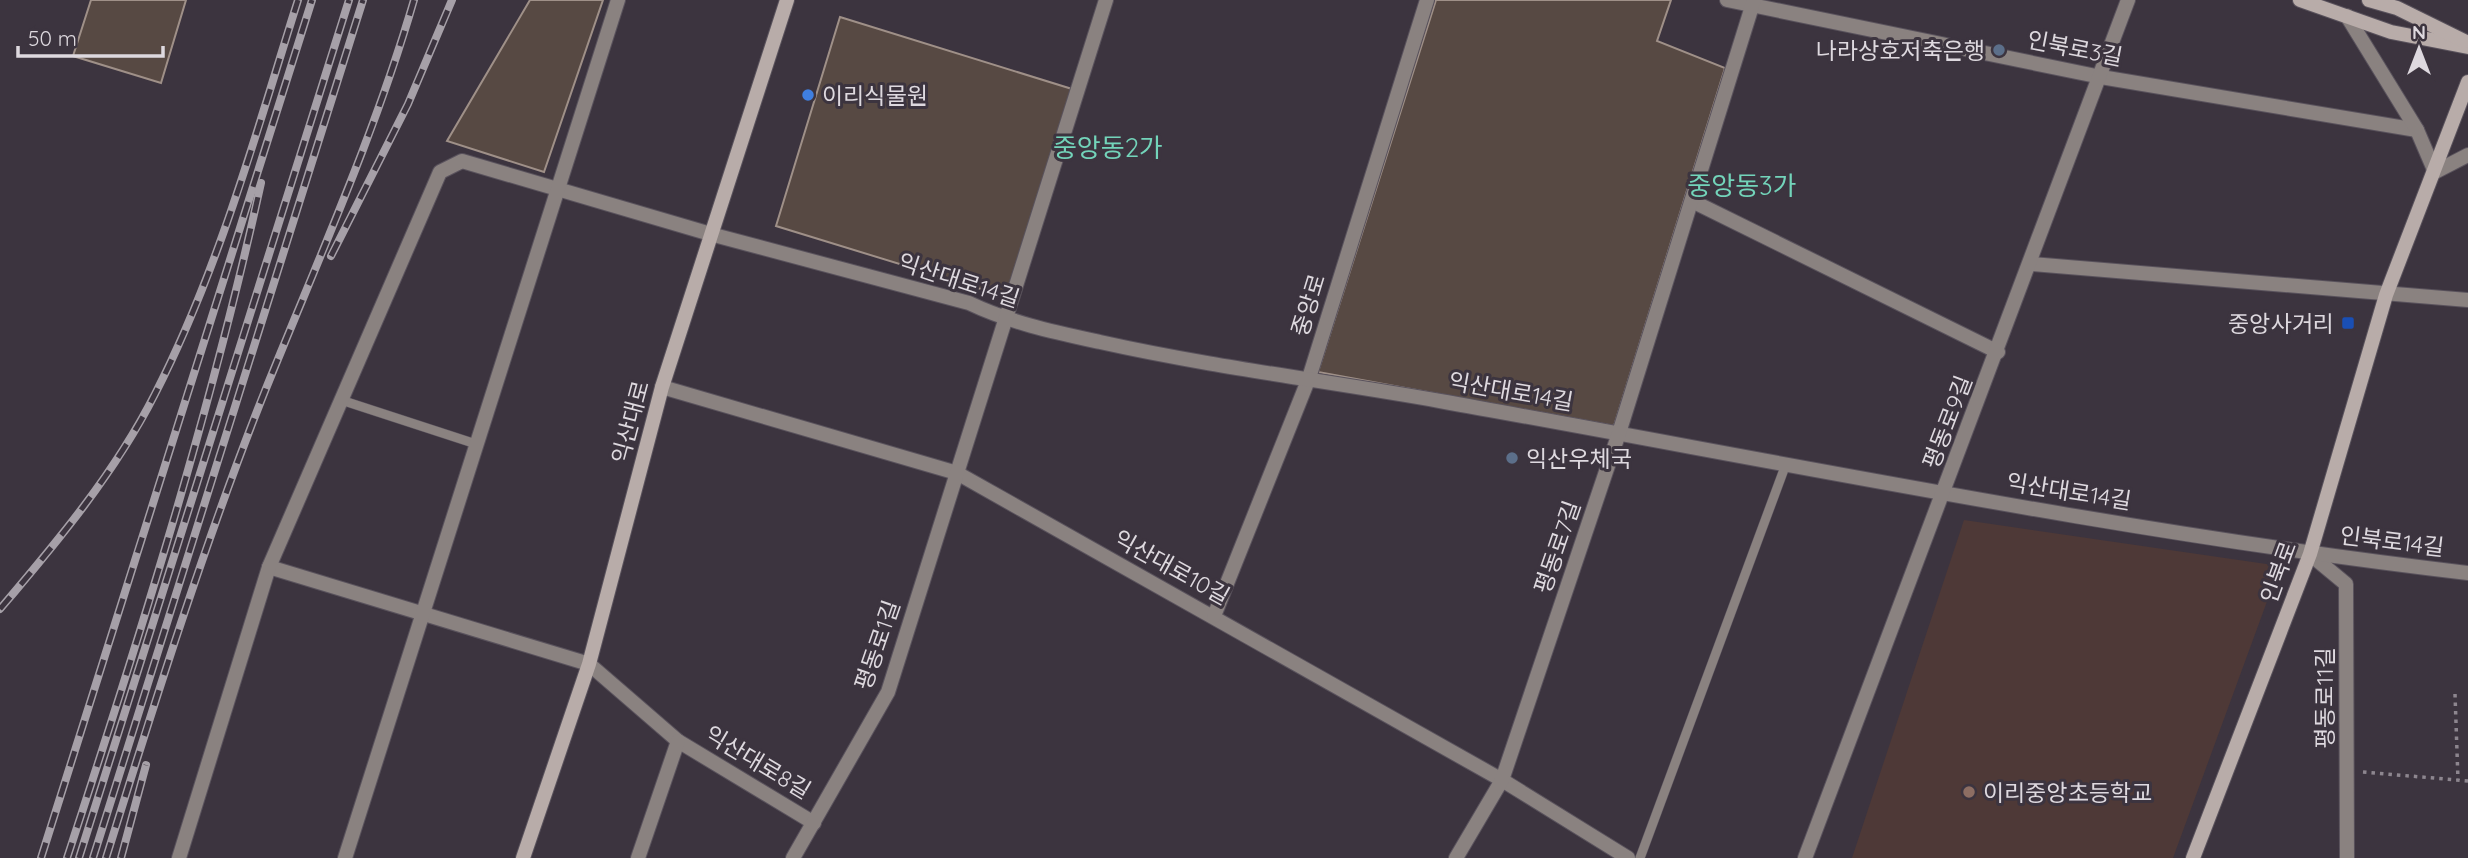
<svg xmlns="http://www.w3.org/2000/svg" width="2468" height="858" font-family="Quicksand,'Noto Sans KR',sans-serif">
  <style>
    .education { fill: #4e3937 }
    .building { fill: #574943; stroke: #9f9088; stroke-width: 2 }
    .lines { fill: none; stroke-linecap: round; stroke-linejoin: round }
    .lane-casing { stroke: #59525c; stroke-width: 10 }
    .street-casing { stroke: #59525c; stroke-width: 16 }
    .secondary-casing { stroke: #59525c; stroke-width: 16 }
    .path { stroke: #8d868f; stroke-width: 3.5; stroke-dasharray: 3.5 5; stroke-linecap: butt }
    .lane { stroke: #8a8280; stroke-width: 9 }
    .street { stroke: #8a8280; stroke-width: 14 }
    .secondary { stroke: #b8aca9; stroke-width: 14 }
    .rail-casing { stroke: #a6a0a8; stroke-width: 8 }
    .rail { stroke: #3c343f; stroke-width: 5; stroke-dasharray: 16; stroke-linecap: butt }
    .service-dot { fill: #5c6f8a; stroke: #3c343f; stroke-width: 2.5 }
    .shop-dot { fill: #3f7fe0; stroke: #3c343f; stroke-width: 2.5 }
    .transit-dot { fill: #1a4fb4; stroke: #3c343f; stroke-width: 2.5 }
    .education-dot { fill: #8d6e63; stroke: #3c343f; stroke-width: 2.5 }
    .labels { text-anchor: middle; dominant-baseline: central; stroke-width: 6; stroke-linejoin: round; paint-order: stroke }
    .street-label { font-size: 23px; fill: #ded9df; stroke: #3c343f }
    .poi-label { font-size: 23px; fill: #ded9df; stroke: #3c343f; text-anchor: start }
    .quarter-label { font-size: 26px; fill: #73d4ba; stroke: #3c343f }
  </style>
  <rect width="100%" height="100%" fill="#3c343f"/>
  <polygon class="education" points="1964,520 2280,566 2173,858 1852,858"/>
  <g class="building">
    <polygon points="91,0 186,0 161,83 73,56"/>
    <polygon points="530,0 603,0 544,172 447,141"/>
    <polygon points="1436,0 1671,0 1657,41 1725,68 1614,426 1318,372"/>
    <polygon points="840,17 1072,89 1007,297 776,226"/>
  </g>
  <g class="lines">
    <g class="lane-casing">
      <g id="lane">
        <polyline points="341,400 476,444"/>
        <polyline points="1640,858 1786,464"/>
      </g>
    </g>
    <g class="street-casing">
      <g id="street">
        <polyline points="1727,0 2101,77 2417,130"/>
        <polyline points="2347,16 2417,130 2435,172 2468,155"/>
        <polyline points="1692,201 1998,352"/>
        <polyline points="2031,264 2468,300"/>
        <polyline points="662,387 957,473 1502,780 1628,858"/>
        <polyline points="2311,555 2346,584 2347,858"/>
        <polyline points="269,567 589,664 678,741 814,823"/>
        <polyline points="1214,616 1309,378 1427,0"/>
        <path d="M179,858L269,567L440,172L462,161L714,235L969,303C1011,323 1054,332 1100,342C1212,367 1327,381 1440,401C1782,462 2123,533 2468,573"/>
        <polyline points="345,858 618,0"/>
        <polyline points="638,858 678,741"/>
        <polyline points="793,858 888,692 1106,0"/>
        <polyline points="1456,858 1502,780 1619,433 1754,0"/>
        <polyline points="1805,858 2128,0"/>
      </g>
    </g>
    <g class="secondary-casing">
      <g id="secondary">
        <polyline points="2300,0 2391,32 2468,47"/>
        <polyline points="2369,0 2397,8 2464,41"/>
        <polyline points="523,858 589,664 662,387 787,0"/>
        <polyline points="2193,858 2310,554 2386,295 2468,82"/>
      </g>
    </g>
    <g class="path">
      <polyline points="2455,694 2458,780"/>
      <polyline points="2363,772 2468,781"/>
    </g>
    <use href="#lane" class="lane"/>
    <use href="#street" class="street"/>
    <use href="#secondary" class="secondary"/>
    <g class="rail-casing">
      <g id="rail">
        <polyline points="331,256 408,104 452,0"/>
        <path d="M0,609C57,542 115,473 155,394C219,269 256,133 298,0"/>
        <polyline points="41,858 312,0"/>
        <path d="M67,858C140,636 211,412 261,183"/>
        <polyline points="79,858 349,0"/>
        <polyline points="93,858 363,0"/>
        <path d="M106,858C155,701 204,544 265,391C317,262 375,134 414,0"/>
        <polyline points="121,858 146,765"/>
      </g>
    </g>
    <use href="#rail" class="rail"/>
  </g>
  <g class="service-dot">
    <circle cx="1999" cy="50" r="7"/>
    <circle cx="1512" cy="458" r="7"/>
  </g>
  <circle class="shop-dot" cx="808" cy="95" r="7"/>
  <rect class="transit-dot" x="2341" y="316" width="14" height="14" rx="3.5"/>
  <circle class="education-dot" cx="1969" cy="792" r="7"/>
  <g class="labels">
    <g class="street-label">
      <text transform="translate(2075 48) rotate(11)">인북로3길</text>
      <text transform="translate(959 280) rotate(18)">익산대로14길</text>
      <text transform="translate(1308 305) rotate(-73)">중앙로</text>
      <text transform="translate(1511 391) rotate(10)">익산대로14길</text>
      <text transform="translate(630 422) rotate(-75)">익산대로</text>
      <text transform="translate(1947 422) rotate(-69)">평동로9길</text>
      <text transform="translate(2069 491) rotate(9)">익산대로14길</text>
      <text transform="translate(2392 541) rotate(7)">인북로14길</text>
      <text transform="translate(1557 547) rotate(-71)">평동로7길</text>
      <text transform="translate(1172 567) rotate(29)">익산대로10길</text>
      <text transform="translate(2278 572) rotate(-70)">인북로</text>
      <text transform="translate(877 645) rotate(-71)">평동로1길</text>
      <text transform="translate(2324 698) rotate(-90)">평동로11길</text>
      <text transform="translate(758 762) rotate(31)">익산대로8길</text>
    </g>
    <g class="poi-label">
      <text x="1985" y="50" text-anchor="end">나라상호저축은행</text>
      <text x="822" y="95">이리식물원</text>
      <text x="2334" y="323" text-anchor="end">중앙사거리</text>
      <text x="1526" y="458">익산우체국</text>
      <text x="1983" y="792">이리중앙초등학교</text>
    </g>
    <g class="quarter-label">
      <text x="1108" y="147">중앙동2가</text>
      <text x="1742" y="185">중앙동3가</text>
    </g>
  </g>
  <g transform="translate(2419 49)" stroke="#3c343f" stroke-width="5" paint-order="stroke">
  <path d="M0-5L12 26L0 18L-12 26Z" fill="#ded9df"/>
  <text y="-10" font-size="19" font-weight="bold" text-anchor="middle" fill="#ded9df">N</text>
  </g>
  <path d="M18 46v10h145v-10" fill="none" stroke="#ded9df" stroke-width="3.5"/>
  <text x="28" y="46" font-size="21" fill="#ded9df" stroke="#3c343f" stroke-width="5" paint-order="stroke">50 m</text>
</svg>
